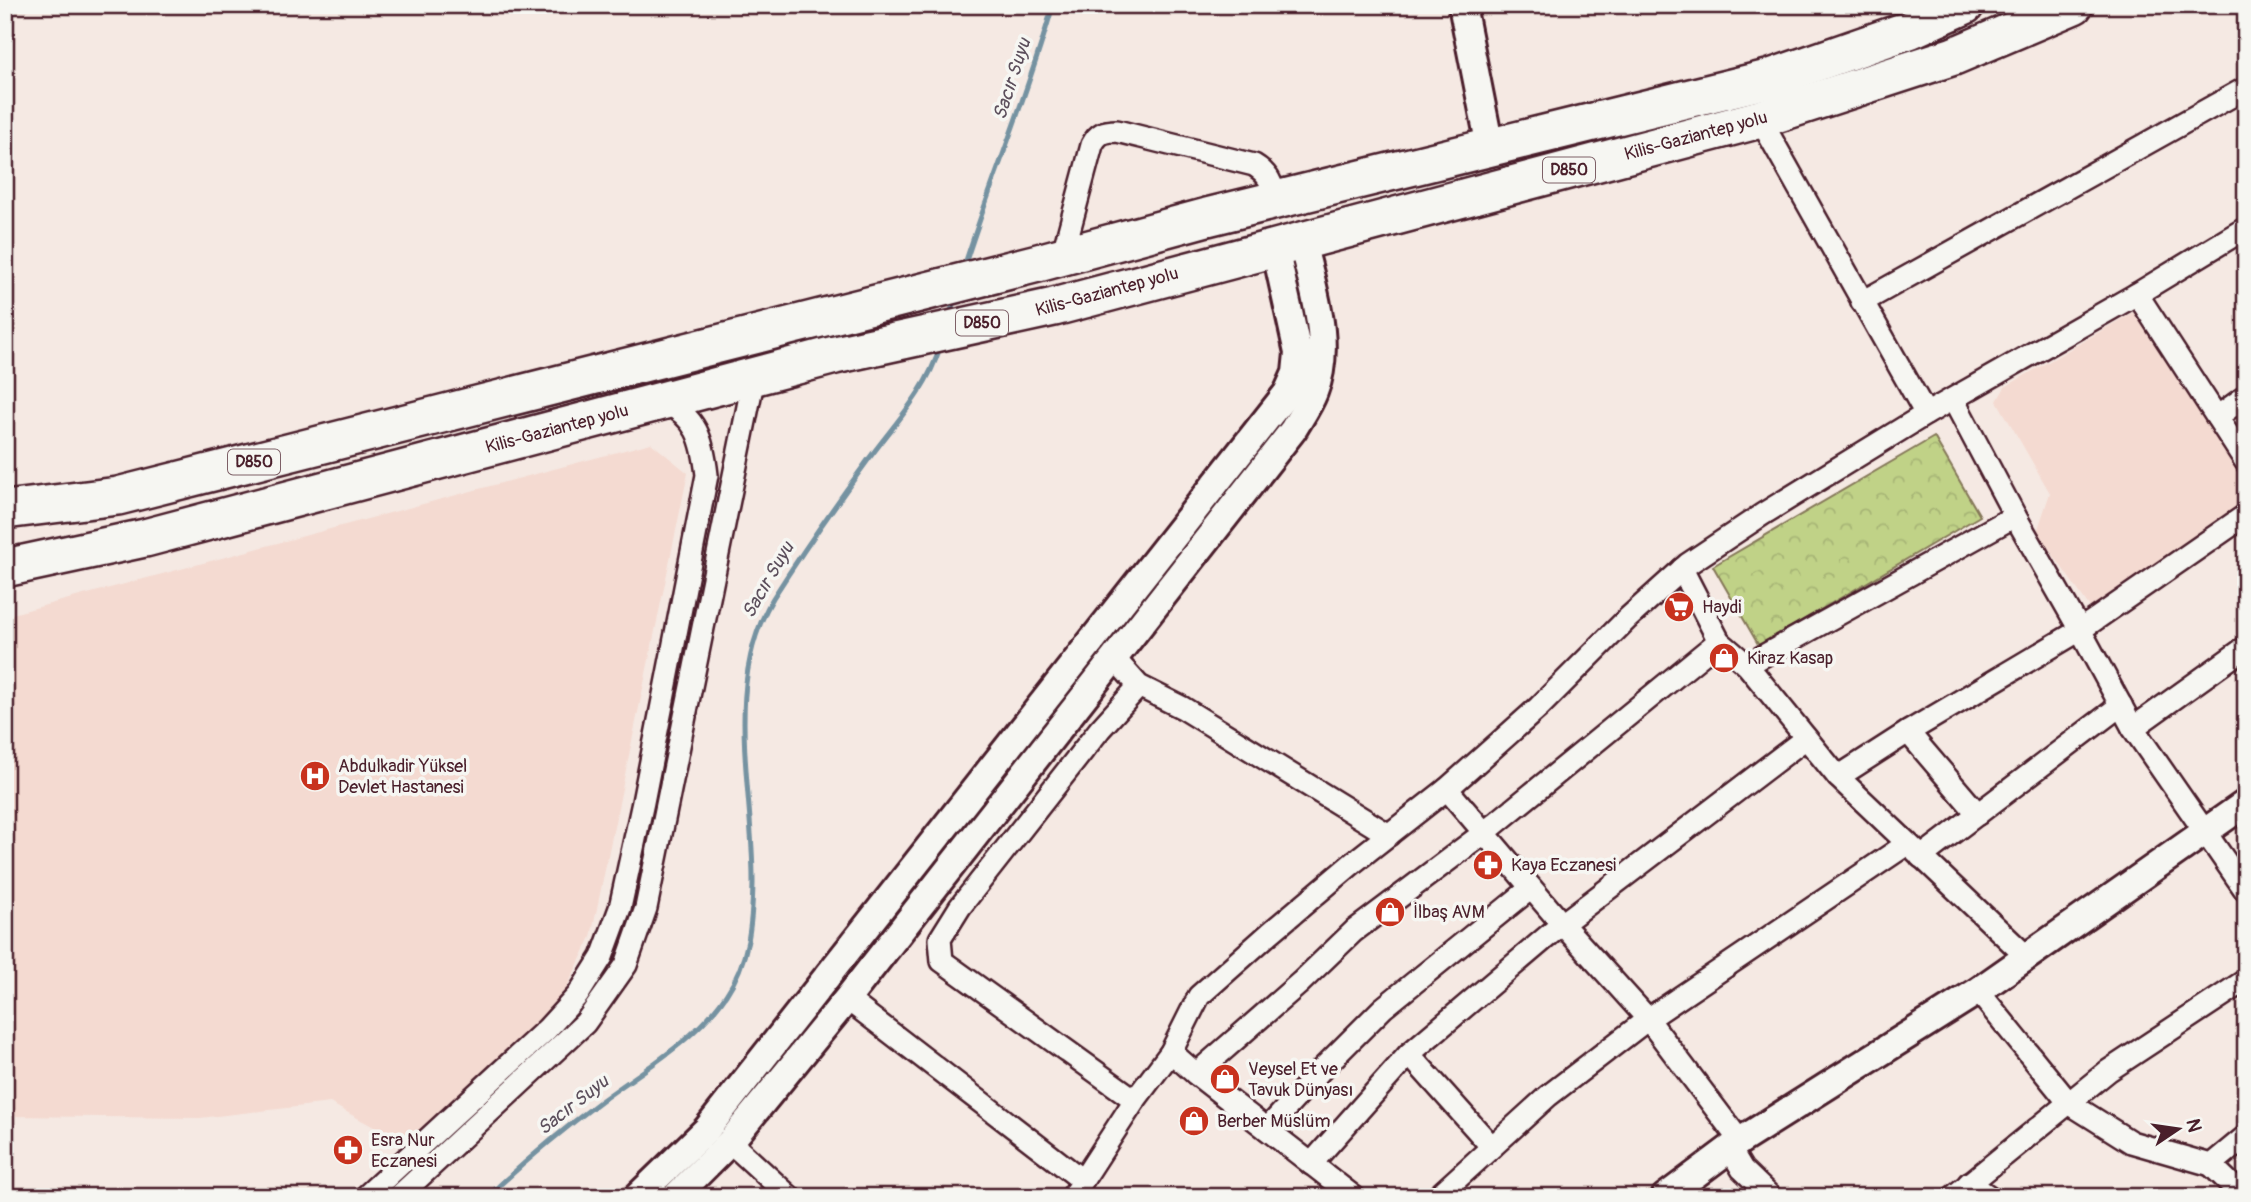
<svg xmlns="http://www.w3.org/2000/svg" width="2251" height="1202" font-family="Pangolin,sans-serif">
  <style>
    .built { fill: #f4dad1 }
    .industrial { fill: url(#industrial-furrows) }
    .park { fill: url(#park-crowns); stroke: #857859; stroke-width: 2 }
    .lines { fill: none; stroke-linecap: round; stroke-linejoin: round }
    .stream { stroke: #7492a1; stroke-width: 5 }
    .minor-casing { stroke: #4a1f2b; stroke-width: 26 }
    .tertiary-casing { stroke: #4a1f2b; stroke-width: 32 }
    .trunk-casing { stroke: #4a1f2b; stroke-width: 42 }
    .minor { stroke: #f6f6f2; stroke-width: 21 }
    .tertiary { stroke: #f6f6f2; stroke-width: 26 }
    .trunk { stroke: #f6f6f2; stroke-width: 37 }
    .labels { text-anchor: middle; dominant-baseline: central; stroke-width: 7; stroke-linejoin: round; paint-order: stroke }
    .shield { fill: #f6f6f2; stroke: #7e6067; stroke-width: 2 }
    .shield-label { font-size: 16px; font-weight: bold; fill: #4a1f2b }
    .street-label { font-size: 18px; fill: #4a1f2b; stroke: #f6f6f2 }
    .poi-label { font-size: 18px; fill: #4a1f2b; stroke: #f6f6f2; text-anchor: start }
    .water-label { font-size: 19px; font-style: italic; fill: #5c4f5c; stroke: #f6f6f2 }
  </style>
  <defs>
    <pattern id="industrial-furrows" width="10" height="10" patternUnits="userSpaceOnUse" patternTransform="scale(1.75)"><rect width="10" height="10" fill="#f4dad1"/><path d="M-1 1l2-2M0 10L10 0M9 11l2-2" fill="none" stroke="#d3bbb4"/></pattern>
    <pattern id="park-crowns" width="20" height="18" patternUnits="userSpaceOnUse" patternTransform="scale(1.75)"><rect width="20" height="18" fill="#c0d287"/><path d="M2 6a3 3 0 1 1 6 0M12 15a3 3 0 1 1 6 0" fill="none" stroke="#a6b475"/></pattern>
  </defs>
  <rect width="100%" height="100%" fill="#f5e9e3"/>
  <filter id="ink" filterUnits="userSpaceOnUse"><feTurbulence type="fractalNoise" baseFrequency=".0143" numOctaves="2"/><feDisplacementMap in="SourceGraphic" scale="14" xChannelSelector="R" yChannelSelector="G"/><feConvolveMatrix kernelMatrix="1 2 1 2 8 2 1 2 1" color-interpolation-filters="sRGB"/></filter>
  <g filter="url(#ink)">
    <g class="built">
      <polygon points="2142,307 2246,477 2246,511 2094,613 2037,532 2050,493 1997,401 2005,387"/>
      <polygon points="651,443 688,473 591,937 566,989 527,1035 405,1144 330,1103 200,1118 5,1116 5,616"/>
    </g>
    <polygon class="industrial" points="5,5 47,5 5,15"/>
    <polygon class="park" points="1934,437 1980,516 1759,646 1713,566"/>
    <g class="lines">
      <g class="stream">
        <path d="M964,267C992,179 1028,94 1053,5"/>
        <polyline points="949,318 955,297"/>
        <path d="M487,1197C523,1163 561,1131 601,1101C644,1069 695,1041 726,995C749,961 752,924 753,884C754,790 722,684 773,598C803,551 835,505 868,460C894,424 927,391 940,347"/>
      </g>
      <g class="minor-casing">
        <g id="minor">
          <polyline points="1760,119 1926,414 2137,294 2246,228"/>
          <path d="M1062,257L1092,145C1098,133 1104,131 1117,131L1254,165C1269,174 1271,183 1277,199"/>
          <polyline points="2137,294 2246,462"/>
          <polyline points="1862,302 2246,88"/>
          <polyline points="2217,417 2246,396"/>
          <polyline points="2015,516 2080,630 2133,728 2246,891"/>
          <polyline points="1682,569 1719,641 1747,665 2015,516 1953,399"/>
          <polyline points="1114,658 1139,686 1183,708 1389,835"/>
          <polyline points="1747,665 1838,777 2027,957"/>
          <polyline points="2133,728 2246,647"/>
          <polyline points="1908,732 1978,814"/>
          <polyline points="1838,777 1908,732 2080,630 2246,515"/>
          <polyline points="1447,789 1562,924 1648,1019 1740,1141"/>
          <polyline points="1921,857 2121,705"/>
          <polyline points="1978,991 2069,1103 2131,1142 2211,1165 2246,1136"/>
          <polyline points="847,999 1082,1180"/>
          <polyline points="1171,1052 1196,1074 1354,1197"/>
          <polyline points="1409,1054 1492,1147"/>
          <polyline points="1196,1074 1301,982 1354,931 1484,833 1719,641"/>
          <polyline points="1135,1100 942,961 940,939 960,907 1100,729 1139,686"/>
          <polyline points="1267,1129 1321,1070 1383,1008 1531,888"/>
          <polyline points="730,1142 790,1197"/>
          <polyline points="1730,1149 1742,1169 1771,1197"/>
          <polyline points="1311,1164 1409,1054 1562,924 1806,738"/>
          <polyline points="2211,1165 2236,1189 2238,1197"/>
          <polyline points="1969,1183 1990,1197"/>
          <path d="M365,1197L547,1029L578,995L602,957L620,908L643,802L707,475C703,440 697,417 663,401"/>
          <polyline points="398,1197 585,1023 626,965 646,908 754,377"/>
          <polyline points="1072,1197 1135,1100 1171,1052 1199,996 1270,933 1354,862 1447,789 1539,707 1627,619 1688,564 1763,514 1926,414"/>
          <polyline points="1437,1197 1548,1096 1648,1019 1907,844"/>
          <polyline points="1953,1197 2108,1071 2246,980"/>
        </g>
      </g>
      <g class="tertiary-casing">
        <g id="tertiary">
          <polyline points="1462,5 1490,147"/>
          <polyline points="637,1197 707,1129 1287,393 1296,373 1298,353 1275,248"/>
          <path d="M675,1197L730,1142L847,999L1293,430C1300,418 1309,405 1314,392C1333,345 1313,289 1302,242"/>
          <polyline points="1665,1197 1740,1141 1978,991 2246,803"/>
        </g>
      </g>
      <g class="trunk-casing">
        <g id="trunk">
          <polyline points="5,510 118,496 1038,263 1207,217 1768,79 1909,30 1965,5"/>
          <polyline points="5,568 145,538 835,355 1054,307 1760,119 1954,56 2074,5"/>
        </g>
      </g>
      <use href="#minor" class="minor"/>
      <use href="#tertiary" class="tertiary"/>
      <use href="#trunk" class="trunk"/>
    </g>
  </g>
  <defs>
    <g id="supermarket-disc" transform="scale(1.575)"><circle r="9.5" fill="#c8321e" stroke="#f6f6f2"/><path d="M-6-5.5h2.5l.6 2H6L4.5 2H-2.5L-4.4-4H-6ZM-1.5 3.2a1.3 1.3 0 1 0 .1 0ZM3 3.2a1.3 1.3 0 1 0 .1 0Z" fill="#fff"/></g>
    <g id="shop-disc" transform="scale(1.575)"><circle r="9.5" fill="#c8321e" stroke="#f6f6f2"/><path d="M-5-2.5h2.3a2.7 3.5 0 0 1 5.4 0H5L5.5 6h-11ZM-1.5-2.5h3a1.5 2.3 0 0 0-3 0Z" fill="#fff"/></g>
    <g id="hospital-disc" transform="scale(1.575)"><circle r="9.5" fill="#c8321e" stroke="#f6f6f2"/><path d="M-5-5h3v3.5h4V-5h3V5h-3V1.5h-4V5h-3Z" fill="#fff"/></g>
    <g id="pharmacy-disc" transform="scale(1.575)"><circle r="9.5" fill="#c8321e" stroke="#f6f6f2"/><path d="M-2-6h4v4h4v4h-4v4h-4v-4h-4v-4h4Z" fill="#fff"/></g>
  </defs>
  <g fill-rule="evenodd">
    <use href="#supermarket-disc" x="1679" y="607"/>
    <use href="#shop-disc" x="1724" y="658"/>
    <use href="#hospital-disc" x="315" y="776"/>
    <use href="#pharmacy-disc" x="1488" y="865"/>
    <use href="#shop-disc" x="1390" y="912"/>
    <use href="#shop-disc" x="1225" y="1079"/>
    <use href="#shop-disc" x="1194" y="1121"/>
    <use href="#pharmacy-disc" x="348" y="1150"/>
  </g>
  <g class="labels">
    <g class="shield">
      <rect x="1543" y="157.5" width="52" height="25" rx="5"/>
      <rect x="956" y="310.5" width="52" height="25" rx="5"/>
      <rect x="228" y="449.5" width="52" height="25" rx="5"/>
    </g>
    <g class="shield-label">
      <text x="1569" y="170">D850</text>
      <text x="982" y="323">D850</text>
      <text x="254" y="462">D850</text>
    </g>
    <g class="street-label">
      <text transform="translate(1696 136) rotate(-15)">Kilis-Gaziantep yolu</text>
      <text transform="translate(1107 292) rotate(-15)">Kilis-Gaziantep yolu</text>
      <text transform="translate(557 429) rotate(-15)">Kilis-Gaziantep yolu</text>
    </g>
    <g class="poi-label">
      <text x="1702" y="607">Haydi</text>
      <text x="1747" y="658">Kiraz Kasap</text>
      <text x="338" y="766">Abdulkadir Yüksel<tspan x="338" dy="21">Devlet Hastanesi</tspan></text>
      <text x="1511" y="865">Kaya Eczanesi</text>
      <text x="1413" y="912">İlbaş AVM</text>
      <text x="1248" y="1069">Veysel Et ve<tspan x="1248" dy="21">Tavuk Dünyası</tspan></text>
      <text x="1217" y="1121">Berber Müslüm</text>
      <text x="371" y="1140">Esra Nur<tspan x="371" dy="21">Eczanesi</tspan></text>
    </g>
    <g class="water-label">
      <text transform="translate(1012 79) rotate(-72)">Sacır Suyu</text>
      <text transform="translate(768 580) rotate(-60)">Sacır Suyu</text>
      <text transform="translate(573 1105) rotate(-38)">Sacır Suyu</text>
    </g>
  </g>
  <rect width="2251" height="1202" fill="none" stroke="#f6f6f2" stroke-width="28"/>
  <rect x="14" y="14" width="2223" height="1174" fill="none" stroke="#4a1f2b" stroke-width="2.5" filter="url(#ink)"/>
  <g transform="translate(2178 1129) rotate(77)" stroke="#f6f6f2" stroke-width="5" paint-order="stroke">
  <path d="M0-5L12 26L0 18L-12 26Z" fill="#4a1f2b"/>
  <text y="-10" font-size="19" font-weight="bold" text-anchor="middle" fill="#4a1f2b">N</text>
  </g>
</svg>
